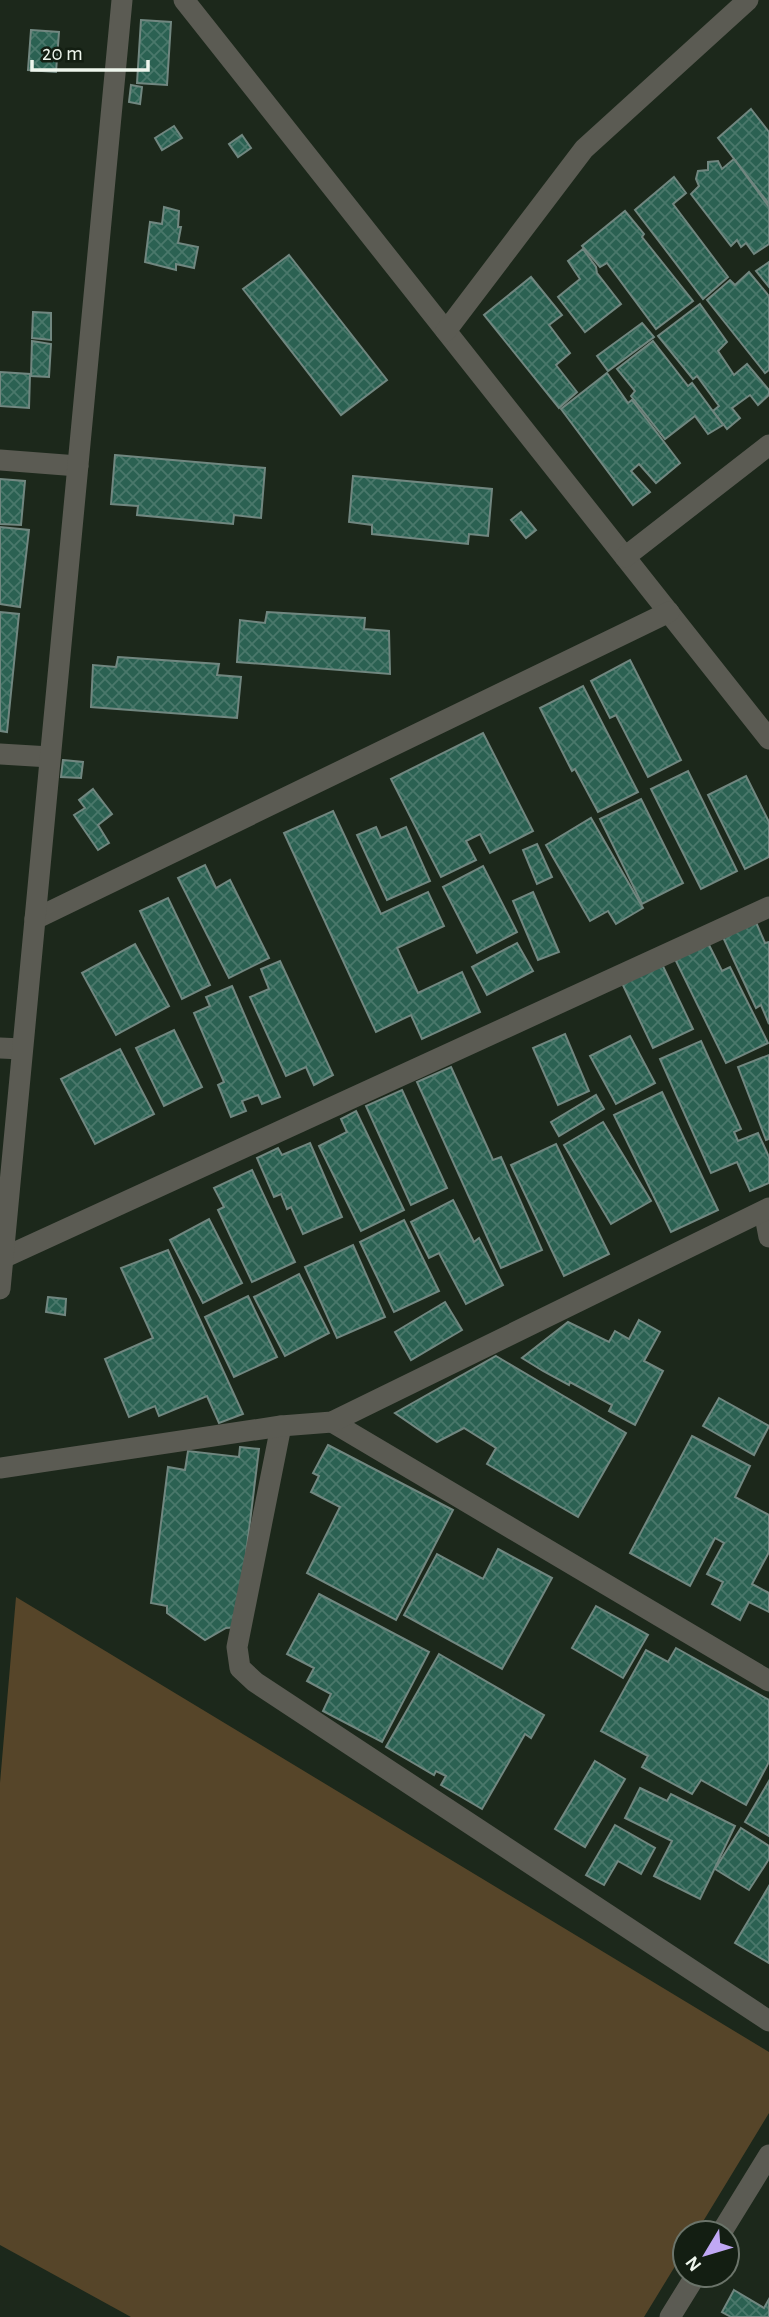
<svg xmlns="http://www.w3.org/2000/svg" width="769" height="2317" font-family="'Alegreya Sans',sans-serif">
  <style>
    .park { fill: #564529 }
    .building { fill: url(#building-cross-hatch); stroke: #718780; stroke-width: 2 }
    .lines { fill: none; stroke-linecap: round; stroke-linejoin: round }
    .minor { stroke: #5b5b53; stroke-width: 21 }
  </style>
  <defs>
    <pattern id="building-cross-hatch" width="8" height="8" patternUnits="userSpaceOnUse" patternTransform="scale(1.75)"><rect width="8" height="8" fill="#2b6152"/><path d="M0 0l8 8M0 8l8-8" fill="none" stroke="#4a786b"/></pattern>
  </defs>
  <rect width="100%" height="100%" fill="#1c281b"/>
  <polygon class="park" points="16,1597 769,2052 769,2113 696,2233 685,2233 685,2250 644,2317 131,2317 0,2245 0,1783"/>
  <g class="building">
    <polygon points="141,20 171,22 167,85 137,83"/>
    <polygon points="31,30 59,32 56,72 28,70"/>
    <polygon points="131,85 142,87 140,104 129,102"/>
    <polygon points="751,109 769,132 769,204 718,138"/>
    <polygon points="174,126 182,138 162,150 155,138"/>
    <polygon points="242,135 251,148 238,157 229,144"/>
    <polygon points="734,159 769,207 769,244 754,254 746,243 741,247 737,240 731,246 691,194 699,186 696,179 698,171 708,170 708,162 718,161 722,169"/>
    <polygon points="674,177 686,193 673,204 728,277 703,299 635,210"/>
    <polygon points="164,207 179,211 178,227 181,227 178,243 198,247 194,268 176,264 176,270 145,262 150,222 162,224"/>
    <polygon points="625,211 644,234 642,237 693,301 656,329 607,263 600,267 582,246"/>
    <polygon points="583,249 596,267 597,273 621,304 585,332 558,297 580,279 568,261"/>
    <polygon points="289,255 387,380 341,415 243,289"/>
    <polygon points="769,262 769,287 756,271"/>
    <polygon points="749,272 769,296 769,370 765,373 707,300 730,280 735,285"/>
    <polygon points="531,277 562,315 549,325 570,353 556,365 577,392 559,408 484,315"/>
    <polygon points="700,304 727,342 718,351 734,375 747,364 769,390 769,395 758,405 750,395 732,408 740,418 727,429 713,411 719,406 697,376 693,379 658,336"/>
    <polygon points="33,312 51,313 51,340 32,338"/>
    <polygon points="642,323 654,337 608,371 597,356"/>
    <polygon points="32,341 51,344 49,377 31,376"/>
    <polygon points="653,341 688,386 692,383 723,425 708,434 695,416 665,439 631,396 635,391 617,369"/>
    <polygon points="0,372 30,374 29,408 0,406"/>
    <polygon points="607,373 628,403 632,400 680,463 656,483 639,464 631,471 650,492 633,505 561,409"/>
    <polygon points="115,455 265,468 261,518 234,515 233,524 137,515 138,506 111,504"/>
    <polygon points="353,476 492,489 488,536 469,534 468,544 372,534 372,525 349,522"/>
    <polygon points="0,479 25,481 21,525 0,524"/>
    <polygon points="521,512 536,530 526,538 511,520"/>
    <polygon points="0,527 29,530 20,607 0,604"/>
    <polygon points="0,612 19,614 7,732 0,731"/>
    <polygon points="267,612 365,618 364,629 389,631 390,674 237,662 240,620 265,623"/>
    <polygon points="118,657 219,664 217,675 241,677 237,718 91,707 93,665 116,667"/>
    <polygon points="630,660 681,760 648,777 616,715 610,718 591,681"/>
    <polygon points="583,686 638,792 598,812 575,769 572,771 540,708"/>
    <polygon points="483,733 533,831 490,853 480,834 466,841 476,860 441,877 391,779"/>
    <polygon points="63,760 83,762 81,778 61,777"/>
    <polygon points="688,771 737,871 701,889 651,789"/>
    <polygon points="746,776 769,822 769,857 745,869 708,795"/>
    <polygon points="93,789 112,814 98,825 109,843 98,850 74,815 85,808 79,800"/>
    <polygon points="641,799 683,883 642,904 600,819"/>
    <polygon points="333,811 381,914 428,892 444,926 397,948 418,993 462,972 480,1012 422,1039 411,1015 376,1032 284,833"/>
    <polygon points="591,818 643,908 616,924 608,911 590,921 546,845"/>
    <polygon points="376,827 381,838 406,827 430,881 387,900 357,835"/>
    <polygon points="537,844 552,877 537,884 523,850"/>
    <polygon points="205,865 216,888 230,880 269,958 229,978 178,878"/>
    <polygon points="483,866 517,932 477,953 443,887"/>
    <polygon points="533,892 559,952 538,960 513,901"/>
    <polygon points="168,898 210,985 182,999 140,911"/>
    <polygon points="755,920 765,943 769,942 769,1024 761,1005 756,1008 722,935"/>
    <polygon points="517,943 533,971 487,995 472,967"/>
    <polygon points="708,943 722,971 730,967 768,1043 726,1063 675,959"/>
    <polygon points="135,944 169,1006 116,1035 82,973"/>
    <polygon points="660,960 693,1029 653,1048 620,979"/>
    <polygon points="280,961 333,1075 314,1085 306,1067 286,1076 250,997 269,989 261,969"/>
    <polygon points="232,986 280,1097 262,1104 258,1095 242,1101 246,1111 231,1117 218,1085 224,1082 194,1013 210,1006 206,997"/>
    <polygon points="174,1030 202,1087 164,1106 136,1048"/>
    <polygon points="565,1034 589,1091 558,1105 533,1048"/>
    <polygon points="630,1036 655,1083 616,1104 590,1056"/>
    <polygon points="701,1041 741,1129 734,1132 738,1141 758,1133 769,1157 769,1183 750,1191 737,1162 711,1173 660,1059"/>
    <polygon points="120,1049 154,1114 95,1144 61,1079"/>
    <polygon points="769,1055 769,1139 766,1140 738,1067"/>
    <polygon points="451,1067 493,1160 501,1157 542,1250 501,1268 417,1082"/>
    <polygon points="402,1090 447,1188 411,1205 366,1106"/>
    <polygon points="662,1092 718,1210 671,1232 614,1115"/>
    <polygon points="596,1095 604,1109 559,1136 551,1122"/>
    <polygon points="356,1111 404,1210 361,1231 319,1146 347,1132 341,1119"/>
    <polygon points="603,1122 651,1201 611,1224 564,1145"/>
    <polygon points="310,1143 342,1217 303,1234 291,1207 287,1209 281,1194 274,1197 257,1158 278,1148 282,1155"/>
    <polygon points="556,1144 609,1254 564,1276 511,1165"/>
    <polygon points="252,1170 295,1262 252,1282 218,1210 224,1207 214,1188"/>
    <polygon points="453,1200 474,1242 479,1238 503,1285 466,1304 439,1253 429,1258 411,1222"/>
    <polygon points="209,1219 242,1283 203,1303 170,1240"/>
    <polygon points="404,1220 439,1291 394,1312 360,1242"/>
    <polygon points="353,1245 385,1317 337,1338 305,1267"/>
    <polygon points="168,1250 243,1414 219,1423 207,1396 159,1416 155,1406 129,1417 105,1359 153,1338 121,1268"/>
    <polygon points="299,1274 329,1333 285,1356 254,1297"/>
    <polygon points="248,1296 277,1357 234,1377 205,1317"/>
    <polygon points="48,1297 66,1299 65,1315 46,1312"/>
    <polygon points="445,1302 462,1330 411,1360 395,1332"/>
    <polygon points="639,1320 660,1332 644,1361 663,1371 635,1425 609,1411 612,1405 570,1382 569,1385 543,1371 522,1358 568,1322 609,1342 615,1331 629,1339"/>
    <polygon points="496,1356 626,1433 578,1517 487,1464 496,1448 464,1428 437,1442 395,1413"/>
    <polygon points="719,1398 769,1426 754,1455 703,1426"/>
    <polygon points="692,1436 750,1466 735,1497 769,1515 769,1552 752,1584 769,1593 769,1612 749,1602 740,1620 712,1604 723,1582 707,1574 724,1543 715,1538 690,1586 630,1553"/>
    <polygon points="328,1445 453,1510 396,1620 307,1573 340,1507 311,1492 319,1476 313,1473"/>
    <polygon points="240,1447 259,1449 237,1627 226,1628 205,1640 167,1613 167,1606 151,1603 168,1467 185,1470 188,1451 239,1457"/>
    <polygon points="498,1549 552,1578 502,1669 404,1615 437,1554 483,1579"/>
    <polygon points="319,1594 429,1652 382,1742 323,1711 331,1694 307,1681 314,1668 287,1654"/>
    <polygon points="596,1606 648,1635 623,1678 572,1648"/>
    <polygon points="676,1648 769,1700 769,1762 746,1805 701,1780 692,1794 642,1767 648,1756 601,1731 646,1650 668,1662"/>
    <polygon points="439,1654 544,1715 531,1738 525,1734 482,1809 441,1785 446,1776 436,1771 434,1775 386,1747"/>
    <polygon points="595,1761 625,1779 585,1847 555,1829"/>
    <polygon points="769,1781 769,1836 745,1822"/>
    <polygon points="640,1788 667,1801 671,1794 735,1826 700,1899 654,1876 672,1841 625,1818"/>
    <polygon points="615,1825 655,1848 641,1874 618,1861 604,1885 586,1875"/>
    <polygon points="741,1828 769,1846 769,1859 749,1890 715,1869"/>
    <polygon points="769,1886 769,1963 735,1943"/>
    <polygon points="734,2290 764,2308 769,2299 769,2317 731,2317 722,2312"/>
  </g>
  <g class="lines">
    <g class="minor">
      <polyline points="184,0 769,739"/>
      <polyline points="446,331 584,149 748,0"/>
      <polyline points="0,460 78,466"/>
      <polyline points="625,557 769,445"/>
      <polyline points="0,754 50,757"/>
      <polyline points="35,919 669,612"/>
      <polyline points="0,1048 22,1049"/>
      <polyline points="764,1211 769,1237"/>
      <polyline points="3,1258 769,907"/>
      <polyline points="0,1289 122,0"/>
      <polyline points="332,1422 769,1681"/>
      <polyline points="281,1426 237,1647 240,1668 255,1682 769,2021"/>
      <polyline points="0,1468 281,1426 332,1422 769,1208"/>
      <polyline points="721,2233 769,2155"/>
      <polyline points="670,2317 696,2275"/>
    </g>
  </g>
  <g transform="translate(706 2254) rotate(232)"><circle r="33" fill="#131e12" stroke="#6b746a" stroke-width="2"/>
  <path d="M0-5L12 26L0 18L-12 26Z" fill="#c0a8f4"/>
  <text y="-10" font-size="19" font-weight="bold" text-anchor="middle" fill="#eef6ed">N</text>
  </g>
  <path d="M32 60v10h116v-10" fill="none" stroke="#eef6ed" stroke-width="3.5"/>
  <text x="42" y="60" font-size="21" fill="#eef6ed" stroke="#131e12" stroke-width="5" paint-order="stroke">20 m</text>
</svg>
